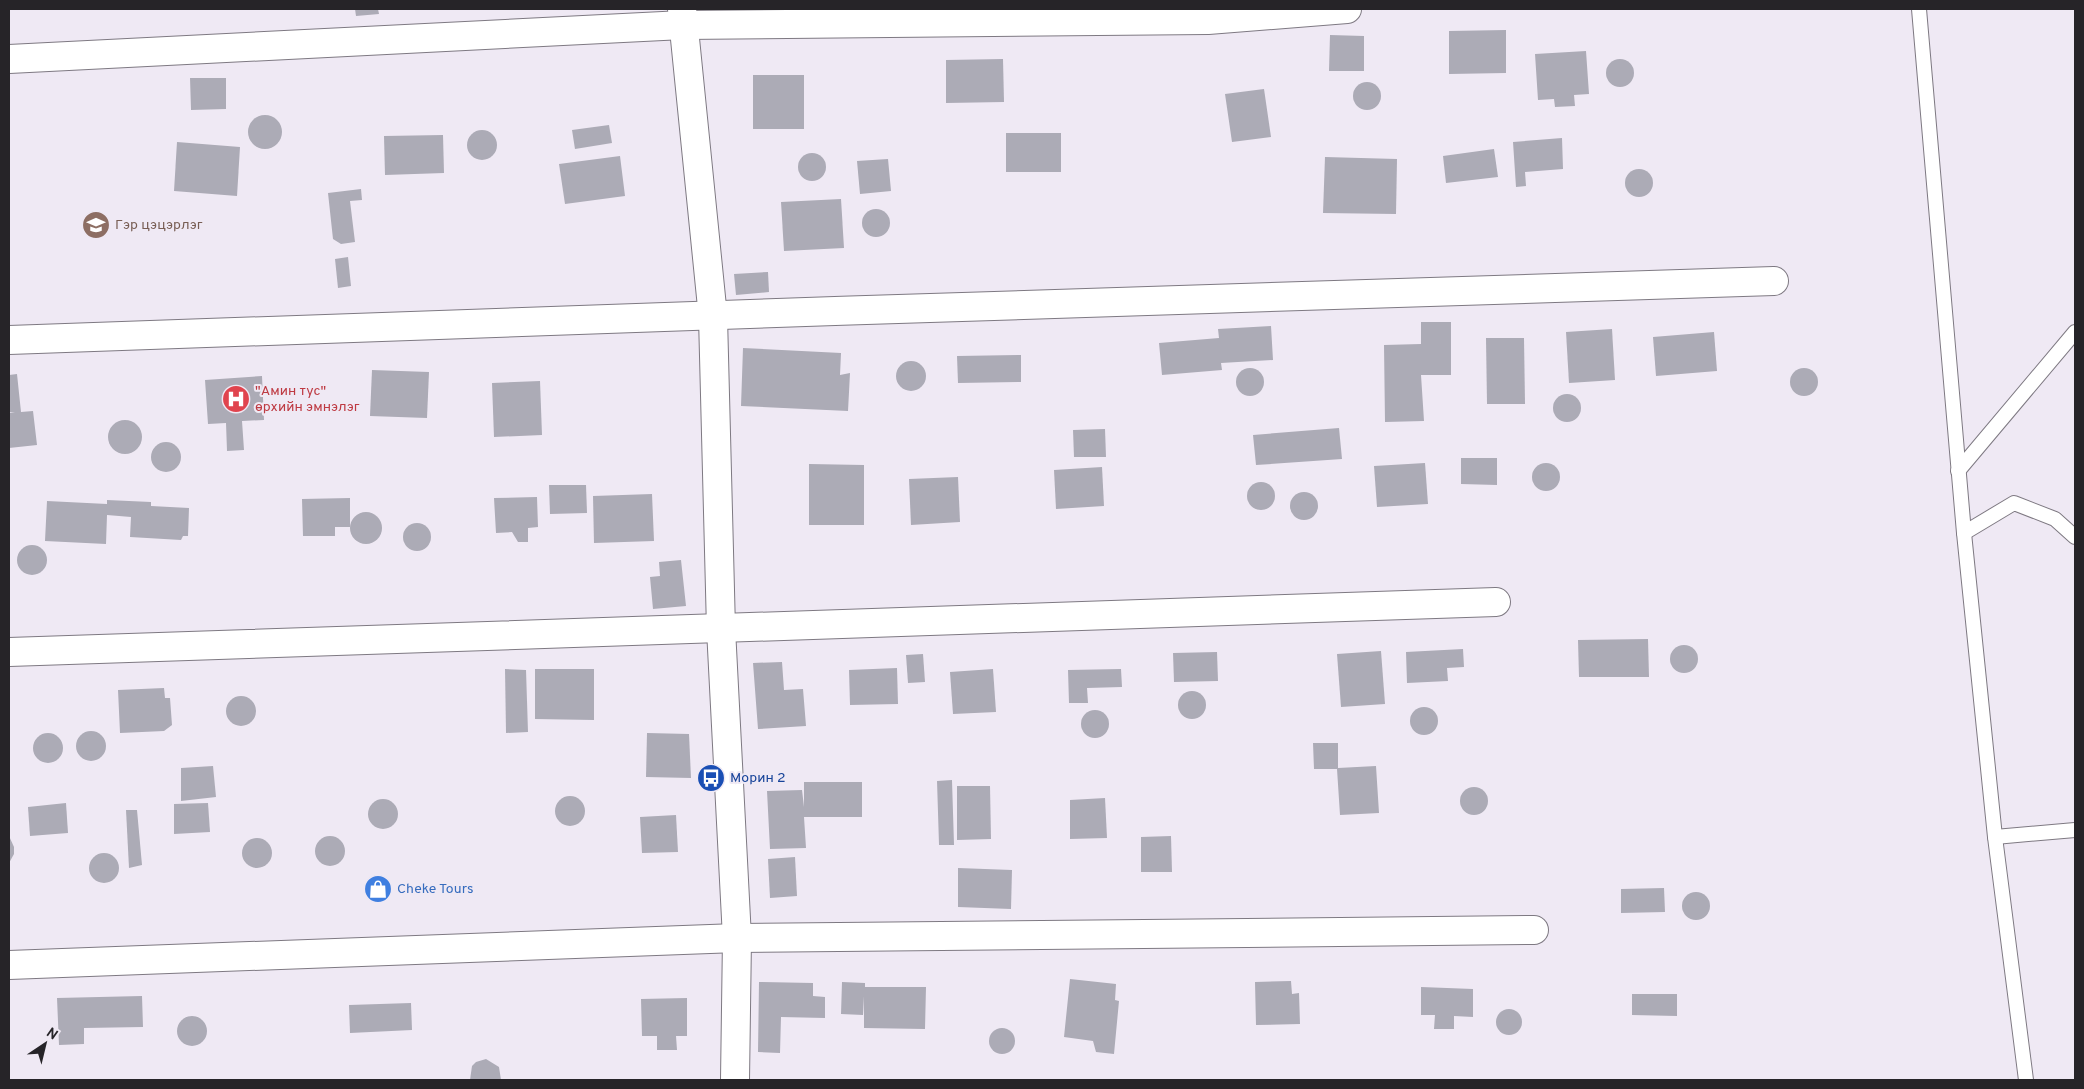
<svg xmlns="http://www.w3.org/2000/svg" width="2084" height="1089" font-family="Overpass,sans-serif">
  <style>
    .building { fill: #acabb6 }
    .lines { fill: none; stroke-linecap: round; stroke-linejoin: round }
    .service-casing { stroke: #7e7982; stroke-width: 16 }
    .minor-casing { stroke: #7e7982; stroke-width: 30 }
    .service { stroke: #fff; stroke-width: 14 }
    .minor { stroke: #fff; stroke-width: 28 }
    .labels { text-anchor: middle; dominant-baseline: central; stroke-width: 4; stroke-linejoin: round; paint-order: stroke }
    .education-label { font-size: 14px; fill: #785e54; stroke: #efe9f4; text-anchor: start }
    .health-label { font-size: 14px; fill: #be3a42; stroke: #efe9f4; text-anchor: start }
    .transit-label { font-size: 14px; fill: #164399; stroke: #efe9f4; text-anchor: start }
    .shop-label { font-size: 14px; fill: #366cbe; stroke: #efe9f4; text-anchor: start }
  </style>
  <rect width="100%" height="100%" fill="#efe9f4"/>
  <g class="building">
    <polygon points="355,9 378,9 379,14 356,16"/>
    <polygon points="1506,30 1506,73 1449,74 1449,31"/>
    <polygon points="1330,35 1364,36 1364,71 1329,71"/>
    <polygon points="1586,51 1589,94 1574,95 1575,106 1555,107 1554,99 1538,100 1535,54"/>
    <polygon points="1003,59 1004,102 946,103 946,60"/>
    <circle cx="1620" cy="73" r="14"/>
    <rect x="753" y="75" width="51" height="54"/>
    <polygon points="190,78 226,78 226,109 191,110"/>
    <circle cx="1367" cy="96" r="14"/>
    <polygon points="1264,89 1271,137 1232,142 1225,94"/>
    <circle cx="265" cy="132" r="17"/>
    <polygon points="609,125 612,143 575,149 572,130"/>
    <circle cx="482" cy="145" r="15"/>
    <rect x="1006" y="133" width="55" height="39"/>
    <polygon points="443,135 444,173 385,175 384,136"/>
    <polygon points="1562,138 1563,169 1525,172 1526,186 1516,187 1513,142"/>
    <polygon points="177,142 240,147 237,196 174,191"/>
    <polygon points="1494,149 1498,177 1446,183 1443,156"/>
    <circle cx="812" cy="167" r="14"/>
    <polygon points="620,156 625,196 565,204 559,164"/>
    <polygon points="1325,157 1397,159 1396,214 1323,213"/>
    <polygon points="888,159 891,191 860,194 857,161"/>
    <circle cx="1639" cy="183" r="14"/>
    <polygon points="361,189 362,200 350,201 355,242 341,244 333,239 328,193"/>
    <polygon points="841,199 844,248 784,251 781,202"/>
    <circle cx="876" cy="223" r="14"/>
    <polygon points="348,257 351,286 338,288 335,259"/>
    <polygon points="768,272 769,292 736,295 734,274"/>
    <polygon points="1421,322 1451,322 1451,375 1421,375 1424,421 1385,422 1384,345 1421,344"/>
    <polygon points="1271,326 1273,360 1221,363 1222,370 1162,375 1159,343 1219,338 1218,329"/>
    <polygon points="1612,329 1615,380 1569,383 1566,332"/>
    <polygon points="1714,332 1717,371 1656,376 1653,337"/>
    <polygon points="1486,338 1524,338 1525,404 1487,404"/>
    <polygon points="743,348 841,353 840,375 850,373 848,411 741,406"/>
    <polygon points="1021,355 1021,382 958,383 957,356"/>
    <circle cx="911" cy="376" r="15"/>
    <circle cx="1250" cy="382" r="14"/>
    <circle cx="1804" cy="382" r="14"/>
    <polygon points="372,370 429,372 427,418 370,416"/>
    <polygon points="17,374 21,412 33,411 37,445 9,448 9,413 15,412 9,412 9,375"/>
    <polygon points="262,376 264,420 242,421 244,450 227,451 226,423 208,424 205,380"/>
    <polygon points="540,381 542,435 494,437 492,383"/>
    <circle cx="1567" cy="408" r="14"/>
    <circle cx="125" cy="437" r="17"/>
    <polygon points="1339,428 1342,459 1256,465 1253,435"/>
    <polygon points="1105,429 1106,457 1074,457 1073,430"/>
    <circle cx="166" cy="457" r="15"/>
    <polygon points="1461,458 1497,458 1497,485 1461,484"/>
    <polygon points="1425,463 1428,504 1377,507 1374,466"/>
    <circle cx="1546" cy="477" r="14"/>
    <polygon points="809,464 864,465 864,525 809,525"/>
    <polygon points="1102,467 1104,506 1056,509 1054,470"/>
    <polygon points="958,477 960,522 911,525 909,479"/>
    <circle cx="1261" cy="496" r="14"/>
    <polygon points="549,485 586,485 587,513 550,514"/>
    <circle cx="1304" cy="506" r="14"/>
    <polygon points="652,494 654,541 594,543 593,496"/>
    <polygon points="537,497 538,527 528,528 528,542 518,542 512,532 496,533 494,498"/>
    <polygon points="350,498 350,527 335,527 335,536 303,536 302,499"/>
    <polygon points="107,500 151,502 151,506 189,508 188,536 183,536 181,540 130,537 131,517 107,515 106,544 45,541 47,501 107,504"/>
    <circle cx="366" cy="528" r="16"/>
    <circle cx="417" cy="537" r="14"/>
    <circle cx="32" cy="560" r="15"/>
    <polygon points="681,560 686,606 653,609 650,577 660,576 659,562"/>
    <polygon points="1648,639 1649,677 1579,677 1578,640"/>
    <circle cx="1684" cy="659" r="14"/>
    <polygon points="1463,649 1464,667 1447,668 1448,681 1407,683 1406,652"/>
    <polygon points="1381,651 1385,704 1341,707 1337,654"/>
    <polygon points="1217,652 1218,681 1174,682 1173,653"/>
    <polygon points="923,654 925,682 908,683 906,655"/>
    <polygon points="782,662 784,690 803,689 806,726 758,729 753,663"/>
    <polygon points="897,668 898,704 850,705 849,670"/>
    <polygon points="505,669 526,670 528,732 506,733"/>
    <polygon points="535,669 594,669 594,720 535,719"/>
    <polygon points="993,669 996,712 953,714 950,672"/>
    <polygon points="1121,669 1122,687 1087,688 1088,703 1069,703 1068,670"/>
    <polygon points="164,688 165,698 170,698 172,725 164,731 120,733 118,690"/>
    <circle cx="1192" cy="705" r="14"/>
    <circle cx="241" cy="711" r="15"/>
    <circle cx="1424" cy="721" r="14"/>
    <circle cx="1095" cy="724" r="14"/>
    <circle cx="91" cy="746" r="15"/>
    <polygon points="647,733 689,734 691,778 646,777"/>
    <circle cx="48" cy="748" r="15"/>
    <polygon points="1313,743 1338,743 1338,768 1376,766 1379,813 1340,815 1337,769 1314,769"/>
    <polygon points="213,766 216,797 181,801 181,768"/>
    <polygon points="952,780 954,845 939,845 937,781"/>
    <polygon points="804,782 862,782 862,817 804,817 806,848 770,849 767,791 802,790 804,807"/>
    <polygon points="957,786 990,786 991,839 957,840"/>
    <circle cx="1474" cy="801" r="14"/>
    <circle cx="570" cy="811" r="15"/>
    <polygon points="1105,798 1107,838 1070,839 1070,800"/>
    <circle cx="383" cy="814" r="15"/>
    <polygon points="66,803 68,833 30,836 28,807"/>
    <polygon points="208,803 210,832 174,834 174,804"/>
    <polygon points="126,810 137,810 142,865 129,868"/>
    <polygon points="676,815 678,852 642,853 640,817"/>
    <polygon points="9,836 14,847 14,854 9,863"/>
    <polygon points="1171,836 1172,872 1141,872 1141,837"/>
    <circle cx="330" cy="851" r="15"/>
    <circle cx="257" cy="853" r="15"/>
    <circle cx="104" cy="868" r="15"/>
    <polygon points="795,857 797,896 770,898 768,859"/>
    <polygon points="958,868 1012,870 1011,909 958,907"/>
    <polygon points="1664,888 1665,912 1621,913 1621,889"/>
    <circle cx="1696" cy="906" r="14"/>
    <polygon points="1070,979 1116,984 1115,1000 1119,1001 1114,1054 1096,1052 1093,1041 1064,1037"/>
    <polygon points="1291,981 1292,994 1299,993 1300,1024 1256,1025 1255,982"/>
    <polygon points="759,982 813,983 813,996 825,997 825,1018 781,1017 780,1053 758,1052"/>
    <polygon points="842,982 865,983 865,987 926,987 925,1029 864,1028 864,996 863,1015 841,1014"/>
    <polygon points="1421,987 1473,989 1473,1017 1454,1016 1454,1029 1434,1029 1435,1015 1421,1015"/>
    <polygon points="1632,994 1677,994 1677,1016 1632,1015"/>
    <polygon points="142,996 143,1027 84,1028 84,1044 59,1045 57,998"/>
    <polygon points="687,998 687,1036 676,1036 677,1050 657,1050 657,1036 642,1036 641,999"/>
    <polygon points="411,1003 412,1030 350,1033 349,1005"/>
    <circle cx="1509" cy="1022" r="13"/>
    <circle cx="192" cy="1031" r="15"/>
    <circle cx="1002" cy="1041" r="13"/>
    <polygon points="486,1059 499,1067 501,1080 470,1080 472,1066 476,1062"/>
  </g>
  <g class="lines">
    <g class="service-casing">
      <g id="service">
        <polyline points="1919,9 1964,533 1995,837 2026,1080"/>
        <polyline points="1958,471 2075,332"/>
        <polyline points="1964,533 2014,503 2055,519 2075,537"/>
        <polyline points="1995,837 2075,830"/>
      </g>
    </g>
    <g class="minor-casing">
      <g id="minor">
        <polyline points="682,9 713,317 721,629 737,938 735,1080"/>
        <polyline points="9,59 683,25 1208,20 1347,9"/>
        <path d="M9,340C597,321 1186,296 1774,281"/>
        <polyline points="9,652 1496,602"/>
        <polyline points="9,965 737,938 1534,930"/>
      </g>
    </g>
    <use href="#service" class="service"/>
    <use href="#minor" class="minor"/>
  </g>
  <defs>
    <g id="school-disc" transform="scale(1.4375)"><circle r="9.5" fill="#8d6e63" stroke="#efe9f4"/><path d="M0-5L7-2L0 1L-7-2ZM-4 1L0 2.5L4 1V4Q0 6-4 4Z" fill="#fff"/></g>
    <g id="hospital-disc" transform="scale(1.4375)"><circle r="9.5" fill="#e0444e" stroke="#efe9f4"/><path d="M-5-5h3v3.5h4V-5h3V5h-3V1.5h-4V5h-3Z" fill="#fff"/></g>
    <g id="bus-disc" transform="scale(1.4375)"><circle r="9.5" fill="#1a4fb4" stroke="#efe9f4"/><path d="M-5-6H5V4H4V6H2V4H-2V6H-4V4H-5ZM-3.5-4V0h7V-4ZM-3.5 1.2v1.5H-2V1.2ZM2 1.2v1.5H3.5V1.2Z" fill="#fff"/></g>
    <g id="shop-disc" transform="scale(1.4375)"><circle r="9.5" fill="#3f7fe0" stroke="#efe9f4"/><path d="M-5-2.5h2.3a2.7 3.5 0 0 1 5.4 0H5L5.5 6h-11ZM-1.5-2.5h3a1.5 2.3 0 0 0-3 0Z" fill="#fff"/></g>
  </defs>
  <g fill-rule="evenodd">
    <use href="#school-disc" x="96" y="225"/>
    <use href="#hospital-disc" x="236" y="399"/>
    <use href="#bus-disc" x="711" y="778"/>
    <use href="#shop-disc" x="378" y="889"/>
  </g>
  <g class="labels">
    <g class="education-label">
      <text x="115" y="225">Гэр цэцэрлэг</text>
    </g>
    <g class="health-label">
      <text x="255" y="391">"Амин тус"<tspan x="255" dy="16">өрхийн эмнэлэг</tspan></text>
    </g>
    <g class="transit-label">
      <text x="730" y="778">Морин 2</text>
    </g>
    <g class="shop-label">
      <text x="397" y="889">Cheke Tours</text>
    </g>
  </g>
  <rect width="2084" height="1089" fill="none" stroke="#262428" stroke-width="20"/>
  <g transform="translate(45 1044) rotate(35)" stroke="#efe9f4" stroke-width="4" paint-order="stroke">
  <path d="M0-4L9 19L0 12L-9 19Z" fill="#262428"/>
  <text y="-8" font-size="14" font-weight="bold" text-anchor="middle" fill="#262428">N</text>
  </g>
</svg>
